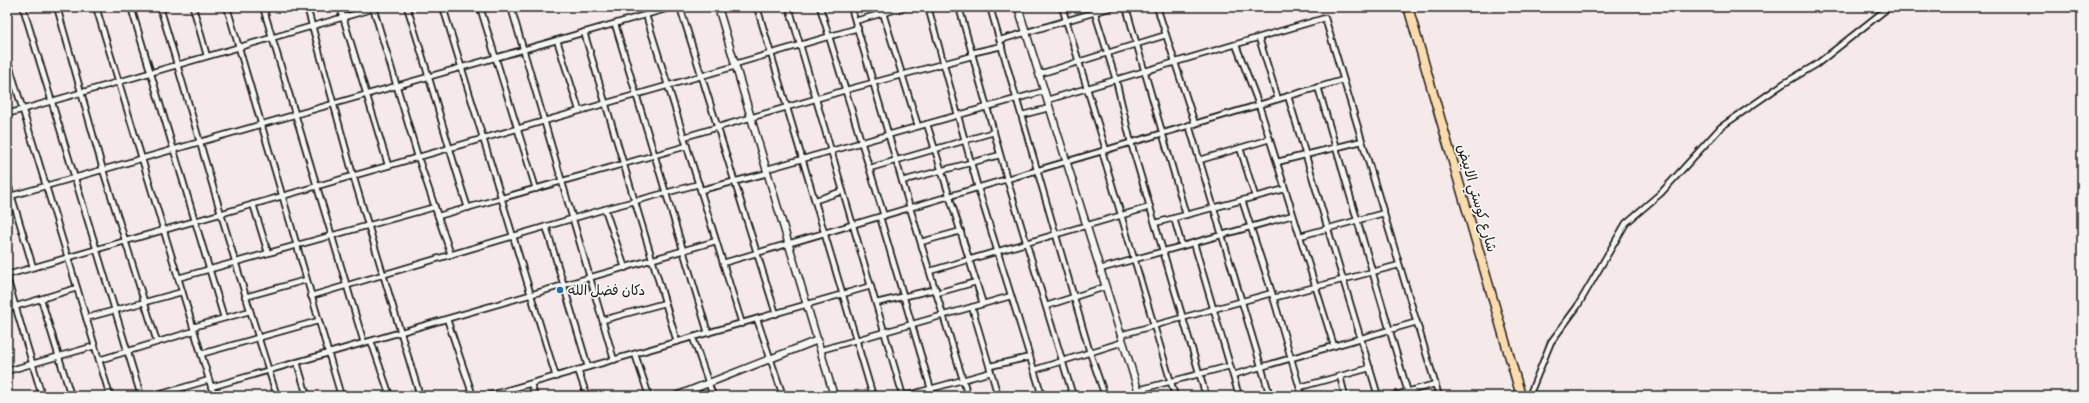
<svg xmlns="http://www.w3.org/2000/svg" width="2089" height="403" font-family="Itim,'Playpen Sans Arabic',sans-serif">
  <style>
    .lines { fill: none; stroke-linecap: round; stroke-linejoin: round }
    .street-casing { stroke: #1c1c1c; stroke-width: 8 }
    .secondary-casing { stroke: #1c1c1c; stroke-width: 9 }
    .highway-casing { stroke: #1c1c1c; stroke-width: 11 }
    .street { stroke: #f6f6f2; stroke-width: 4.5 }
    .secondary { stroke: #f6f6f2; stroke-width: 6 }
    .highway { stroke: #fddcac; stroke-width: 8 }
    .poi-dot { fill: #1f6fb2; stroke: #f6f6f2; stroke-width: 1.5 }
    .labels { text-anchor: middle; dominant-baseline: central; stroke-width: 3.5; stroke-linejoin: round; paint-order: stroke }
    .street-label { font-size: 14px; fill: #1c1c1c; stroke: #f6f6f2 }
    .poi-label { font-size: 14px; fill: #1c1c1c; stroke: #f6f6f2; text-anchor: start }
  </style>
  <rect width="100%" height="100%" fill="#f5e9ea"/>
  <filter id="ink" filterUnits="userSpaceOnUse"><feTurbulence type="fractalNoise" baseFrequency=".025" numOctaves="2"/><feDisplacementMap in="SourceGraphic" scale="8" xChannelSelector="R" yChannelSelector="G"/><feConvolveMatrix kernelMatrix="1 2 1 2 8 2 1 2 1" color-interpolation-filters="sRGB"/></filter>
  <g filter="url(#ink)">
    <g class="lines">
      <g class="street-casing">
        <g id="street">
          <polyline points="23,7 141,396"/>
          <polyline points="57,7 103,170 157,342"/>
          <polyline points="96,7 214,396"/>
          <polyline points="131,7 224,318"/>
          <path d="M160,7C199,137 235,267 277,396"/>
          <polyline points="193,7 207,56"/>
          <polyline points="227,7 341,396"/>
          <polyline points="263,7 364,343"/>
          <polyline points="307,7 353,175 420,396"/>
          <polyline points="340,7 388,165"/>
          <polyline points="373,7 418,157 451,255"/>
          <path d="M407,7C429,73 446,141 468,208"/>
          <polyline points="443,7 556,377"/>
          <polyline points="480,7 536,189"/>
          <polyline points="511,7 614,360"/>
          <polyline points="680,7 776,314"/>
          <polyline points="757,7 873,396"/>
          <polyline points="789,7 903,396"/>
          <polyline points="820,7 884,216"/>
          <polyline points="851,7 910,208 968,396"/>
          <polyline points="928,7 978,188 1042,396"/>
          <polyline points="959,7 1007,179 1073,396"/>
          <polyline points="990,7 1090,353 1105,396"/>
          <polyline points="1062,7 1106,150"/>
          <polyline points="1093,7 1116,80 1131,143 1206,396"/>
          <polyline points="1126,7 1186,215"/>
          <polyline points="1157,7 1195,124"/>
          <polyline points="928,10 937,7"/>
          <polyline points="883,13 918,126"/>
          <polyline points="646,15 742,324"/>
          <polyline points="855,21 905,7"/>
          <polyline points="615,24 708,333"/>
          <polyline points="584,32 677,342"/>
          <polyline points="1259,38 1278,99"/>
          <polyline points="557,40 579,110"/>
          <polyline points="1000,40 1113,7"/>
          <polyline points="1236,45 1259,105 1334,346"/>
          <polyline points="971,53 1002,46"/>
          <polyline points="7,58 110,396"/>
          <polyline points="735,64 858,28"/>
          <polyline points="1039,74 1166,35"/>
          <polyline points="1318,87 1409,396"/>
          <polyline points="1288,96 1378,396"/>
          <polyline points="1047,100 1325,18 1439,396"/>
          <polyline points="7,114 379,7"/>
          <polyline points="1022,115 1049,108"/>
          <polyline points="927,124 983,304"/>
          <polyline points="1189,125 1270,396"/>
          <polyline points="684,137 846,90 972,56"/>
          <polyline points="1240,148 1255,196"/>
          <polyline points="1102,151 1175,396"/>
          <polyline points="1200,160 1270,139"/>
          <polyline points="1277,162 1362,141"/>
          <polyline points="870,168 994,132"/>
          <polyline points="767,169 1044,91"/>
          <polyline points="7,181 33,267"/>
          <polyline points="902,181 1000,155"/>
          <polyline points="701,190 768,173"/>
          <polyline points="7,197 673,7"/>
          <polyline points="816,200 843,191"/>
          <polyline points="1242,200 1272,293 1302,396"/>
          <polyline points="253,204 268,253"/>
          <polyline points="605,209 625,268"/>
          <polyline points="438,216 687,146"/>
          <polyline points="880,217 933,396"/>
          <polyline points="1174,218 1182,246"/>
          <polyline points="1155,223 1285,189"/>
          <polyline points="546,226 588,367"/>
          <polyline points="1300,236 1384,213"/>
          <polyline points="921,242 961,231"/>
          <polyline points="1194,243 1239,396"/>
          <polyline points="723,263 1343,80"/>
          <polyline points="1100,269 1293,215"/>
          <polyline points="930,271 1150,207"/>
          <polyline points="7,275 736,66"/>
          <polyline points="7,278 42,396"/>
          <polyline points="178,278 435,207"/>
          <polyline points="937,293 976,282"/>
          <polyline points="311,296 605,209 699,184"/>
          <polyline points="245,297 306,280"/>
          <polyline points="1273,298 1399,265"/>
          <polyline points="41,299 71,396"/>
          <polyline points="876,303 936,289"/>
          <polyline points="1046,306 1105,287"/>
          <polyline points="972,307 998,396"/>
          <polyline points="7,309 77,288"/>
          <polyline points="86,318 182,292"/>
          <polyline points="447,319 473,396"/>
          <polyline points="757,319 783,396"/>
          <polyline points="603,320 665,303"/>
          <polyline points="193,327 250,311"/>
          <polyline points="1120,335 1272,293"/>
          <polyline points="693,338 713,396"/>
          <polyline points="371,341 390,396"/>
          <polyline points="821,350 1011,296"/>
          <polyline points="201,354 318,321"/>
          <polyline points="635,354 649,396"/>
          <polyline points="99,360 194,331"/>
          <polyline points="297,362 307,396"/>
          <polyline points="990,366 1030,357"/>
          <polyline points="578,370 587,396"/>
          <polyline points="1034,370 1123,342"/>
          <polyline points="7,371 95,346"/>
          <polyline points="1233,375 1417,322"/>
          <polyline points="1340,376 1345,396"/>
          <polyline points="531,384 535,396"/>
          <polyline points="211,387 716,241"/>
          <polyline points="1300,387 1370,368"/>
          <polyline points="1138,390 1230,366"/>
          <polyline points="154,396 209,380"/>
          <polyline points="487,396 871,286"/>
          <polyline points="905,396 991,372"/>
          <polyline points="1392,396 1435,384"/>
          <polyline points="1529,396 1551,342 1577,307 1626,223 1661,193 1721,127 1783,84 1817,64 1889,7"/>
        </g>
      </g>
      <g class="secondary-casing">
        <g id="secondary">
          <polyline points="718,7 834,396"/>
          <polyline points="1018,7 1140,396"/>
          <polyline points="676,396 818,340"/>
        </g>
      </g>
      <g class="highway-casing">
        <polyline id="highway" points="1408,7 1521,396"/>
      </g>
      <use href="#street" class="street"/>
      <use href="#secondary" class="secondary"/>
      <use href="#highway" class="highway"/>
    </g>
  </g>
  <circle class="poi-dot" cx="560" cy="290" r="4"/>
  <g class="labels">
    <g class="street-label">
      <text transform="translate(1477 198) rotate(74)">شارع كوستي الابيض</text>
    </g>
    <g class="poi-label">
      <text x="568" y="290">دكان فضل الله</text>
    </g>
  </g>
  <rect width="2089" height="403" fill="none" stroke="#f6f6f2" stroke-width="24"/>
  <rect x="12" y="12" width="2065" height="379" fill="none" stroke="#1c1c1c" stroke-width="1.5" filter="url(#ink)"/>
</svg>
